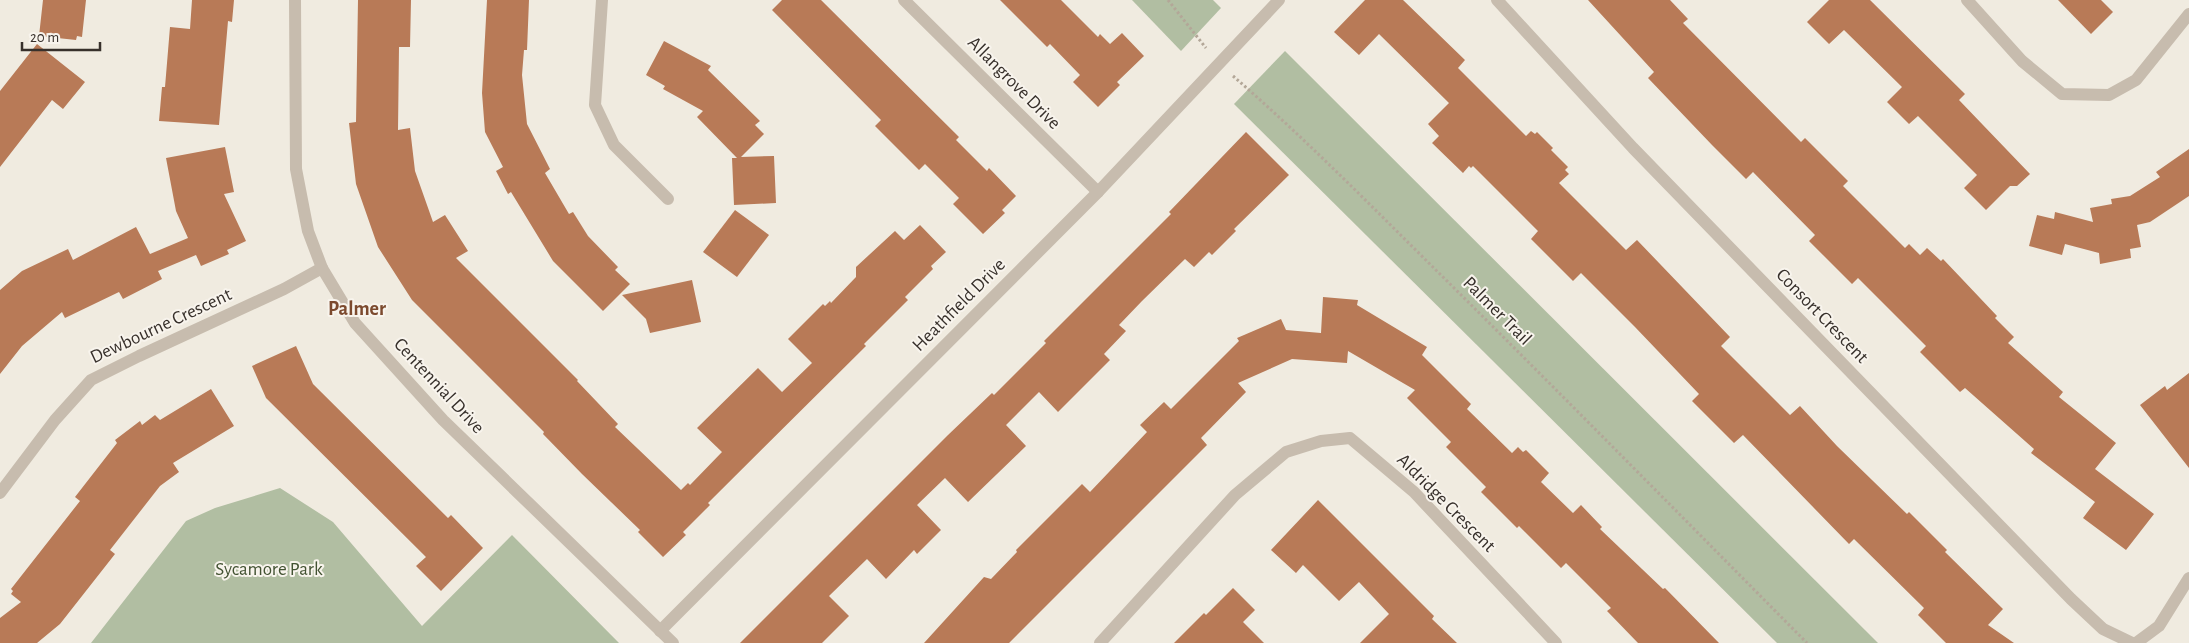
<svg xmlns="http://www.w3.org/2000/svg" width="2189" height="643" font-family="'Alegreya Sans',sans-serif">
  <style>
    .green { fill: #b1bea2 }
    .building { fill: #b87a57 }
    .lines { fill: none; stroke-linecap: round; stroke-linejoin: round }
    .path { stroke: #b3a798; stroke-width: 3; stroke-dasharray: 2.5 2.5; stroke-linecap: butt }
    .minor { stroke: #c7bcae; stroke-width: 12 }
    .tertiary { stroke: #c7bcae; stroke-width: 12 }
    .labels { text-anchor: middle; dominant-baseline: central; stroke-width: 4; stroke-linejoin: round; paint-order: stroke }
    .street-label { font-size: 19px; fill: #37302b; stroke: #f8f4ed }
    .park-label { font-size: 19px; fill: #425232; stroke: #f8f4ed }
    .neighbourhood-label { font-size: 20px; font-weight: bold; fill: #7c4a2e; stroke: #f8f4ed }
  </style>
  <rect width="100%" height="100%" fill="#f0ebe0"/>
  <g class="green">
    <polygon points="1132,0 1213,0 1221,8 1181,51"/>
    <polygon points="1285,51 1878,643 1777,643 1234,104"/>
    <polygon points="280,488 333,522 422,626 512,535 619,643 91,643 186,521 215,508"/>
  </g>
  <g class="building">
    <polygon points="43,0 86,0 82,37 77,36 76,40 39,36"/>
    <polygon points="192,0 234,0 232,22 228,21 219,125 159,121 162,87 165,87 170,27 190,29"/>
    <polygon points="358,0 411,0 410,47 399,47 398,130 410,128 415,171 433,222 445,215 468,251 456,258 578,380 577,381 618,424 615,427 681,490 688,483 690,485 722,452 697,428 758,368 782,392 812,363 788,339 823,304 825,306 830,301 831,303 856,277 856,267 895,231 904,240 920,225 946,252 931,266 933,269 905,297 908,300 864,344 866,346 708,503 710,505 683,532 686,535 663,557 638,532 640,530 582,474 543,434 544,432 412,300 378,247 356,184 349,123 356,122"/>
    <polygon points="487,0 529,0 527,50 524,50 522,75 527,124 550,169 545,173 569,214 573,212 588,236 618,267 615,270 630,284 603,311 553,261 511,192 508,194 496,171 503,167 485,132 482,93"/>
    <polygon points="782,0 821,0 959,137 956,140 987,171 989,168 1016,196 1002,210 1005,213 983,234 953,204 959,198 925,164 919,170 875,126 881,120 772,10"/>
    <polygon points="1000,0 1061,0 1098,37 1100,34 1110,44 1122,33 1144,56 1117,82 1120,85 1098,107 1073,82 1080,75 1050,44 1047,47"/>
    <polygon points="1365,0 1403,0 1465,60 1458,68 1526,136 1531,131 1535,134 1537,132 1553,148 1551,150 1568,167 1565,170 1569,174 1559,183 1626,250 1637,240 1730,337 1721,346 1790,415 1800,406 1837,446 1907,514 1909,512 1947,550 1945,552 2003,609 1988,625 2014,643 1946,643 1918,615 1924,608 1854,539 1849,544 1743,435 1734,443 1692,401 1699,394 1635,327 1581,273 1573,281 1531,239 1538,231 1473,166 1471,168 1469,166 1463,173 1432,143 1439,136 1428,124 1449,103 1379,34 1359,55 1334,32"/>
    <polygon points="1588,0 1670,0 1688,19 1683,23 1801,142 1805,138 1848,181 1843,186 1905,248 1909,244 1920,255 1927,248 1941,261 1943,259 1962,279 1997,316 1995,318 2014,337 2008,343 2063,392 2059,397 2116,443 2095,469 2154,514 2126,550 2083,518 2095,502 2031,453 2034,449 1965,388 1960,392 1920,352 1926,346 1858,278 1852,284 1809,241 1815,235 1753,172 1746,179 1712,145 1648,78 1654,72"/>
    <polygon points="1829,0 1870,0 1965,94 1959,100 2030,174 2017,186 2010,186 1986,210 1964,188 1977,175 1918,116 1909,124 1887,102 1902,87 1844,30 1829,44 1807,22"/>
    <polygon points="2058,0 2101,0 2113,12 2091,34"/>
    <polygon points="664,41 711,66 708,70 760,121 755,125 764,134 741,157 774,156 776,203 734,205 732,158 737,158 697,117 703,111 663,89 665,86 646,75"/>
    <polygon points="37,44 85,82 63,109 52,100 0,167 0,91"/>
    <polygon points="1246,132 1289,175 1234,229 1236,231 1212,255 1209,252 1194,267 1185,259 1142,301 1119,325 1126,331 1104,354 1110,360 1058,412 1039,392 1006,425 1026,446 968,502 945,478 917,505 941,530 917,554 914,550 886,579 867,559 829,596 849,616 822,643 740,643 948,435 992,393 994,395 1046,343 1044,341 1171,214 1169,212"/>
    <polygon points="225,147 234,192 224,194 246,241 227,250 229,254 201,266 196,255 158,271 162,279 123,299 119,292 65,318 62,312 22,346 0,374 0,290 22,271 68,249 73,260 136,227 150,254 188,238 176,211 166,158"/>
    <polygon points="2189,149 2189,196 2150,222 2137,225 2141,247 2130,249 2131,258 2100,264 2099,253 2065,244 2062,255 2029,246 2037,215 2054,219 2055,212 2093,222 2090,208 2112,204 2111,199 2130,196 2160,177 2156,172"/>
    <polygon points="735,210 769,235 737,277 703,252"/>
    <polygon points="692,280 701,322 650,333 646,319 622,295"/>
    <polygon points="1323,297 1358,300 1357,305 1427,347 1422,355 1471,404 1467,409 1512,453 1518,447 1523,452 1526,450 1549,473 1541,482 1573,513 1581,505 1602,527 1600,529 1663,589 1665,588 1719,643 1638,643 1607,611 1611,608 1566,563 1561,568 1519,526 1517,528 1481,492 1486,487 1446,447 1451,442 1407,398 1415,390 1348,351 1347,363 1292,359 1238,383 1246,392 1201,438 1207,445 1009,643 924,643 984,577 991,579 1017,552 1016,550 1082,484 1090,492 1147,432 1140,425 1164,402 1171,409 1239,341 1237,338 1281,319 1286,330 1321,333"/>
    <polygon points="296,346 313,384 448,518 451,515 483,548 441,591 416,566 426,557 266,398 252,366"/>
    <polygon points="2189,373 2189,468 2140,405 2165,386 2167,390"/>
    <polygon points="211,389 234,426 173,463 179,472 160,486 110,550 115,554 60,624 37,643 0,643 0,618 21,602 11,594 13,591 11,589 80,501 75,497 117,443 115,440 140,421 142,425 155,415 160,420"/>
    <polygon points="1318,500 1434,616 1432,619 1457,643 1360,643 1389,614 1359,582 1339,601 1303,565 1296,573 1271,550"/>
    <polygon points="1233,588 1255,610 1243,622 1264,643 1174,643 1204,613 1206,615"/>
  </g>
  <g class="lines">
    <g class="path">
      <polyline points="1168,0 1206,48"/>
      <path d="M1233,76C1307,140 1375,210 1444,278C1566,399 1686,521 1807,643"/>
    </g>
    <g class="minor">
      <polyline points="602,0 595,105 614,145 668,199"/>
      <polyline points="904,0 1098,192"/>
      <polyline points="1497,0 1633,148 2071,599 2103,629 2132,643"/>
      <polyline points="1967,0 2022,61 2062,94 2109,95 2136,80 2189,14"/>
      <polyline points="0,493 55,420 91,380 139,356 284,289 322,268"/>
      <polyline points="660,631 1098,192 1279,0"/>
      <polyline points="1100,643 1235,495 1286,452 1321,441 1350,438 1414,492 1556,643"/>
      <polyline points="2136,643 2159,626 2189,578"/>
    </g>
    <polyline class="tertiary" points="295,0 296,169 308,231 322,268 355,323 443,420 673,643"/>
  </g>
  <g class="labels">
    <g class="street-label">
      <text transform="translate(1014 83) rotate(45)">Allangrove Drive</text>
      <text transform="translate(959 305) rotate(-45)">Heathfield Drive</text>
      <text transform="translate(1497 311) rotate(45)">Palmer Trail</text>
      <text transform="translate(1822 316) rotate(46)">Consort Crescent</text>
      <text transform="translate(161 326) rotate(-25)">Dewbourne Crescent</text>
      <text transform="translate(439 386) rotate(47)">Centennial Drive</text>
      <text transform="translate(1446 503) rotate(45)">Aldridge Crescent</text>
    </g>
    <g class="park-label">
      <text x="269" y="569">Sycamore Park</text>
    </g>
    <g class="neighbourhood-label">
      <text x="357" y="309">Palmer</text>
    </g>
  </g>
  <path d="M22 42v8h78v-8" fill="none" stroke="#37302b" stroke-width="2.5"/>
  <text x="30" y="42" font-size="15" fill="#37302b" stroke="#f8f4ed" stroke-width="4" paint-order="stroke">20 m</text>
</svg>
